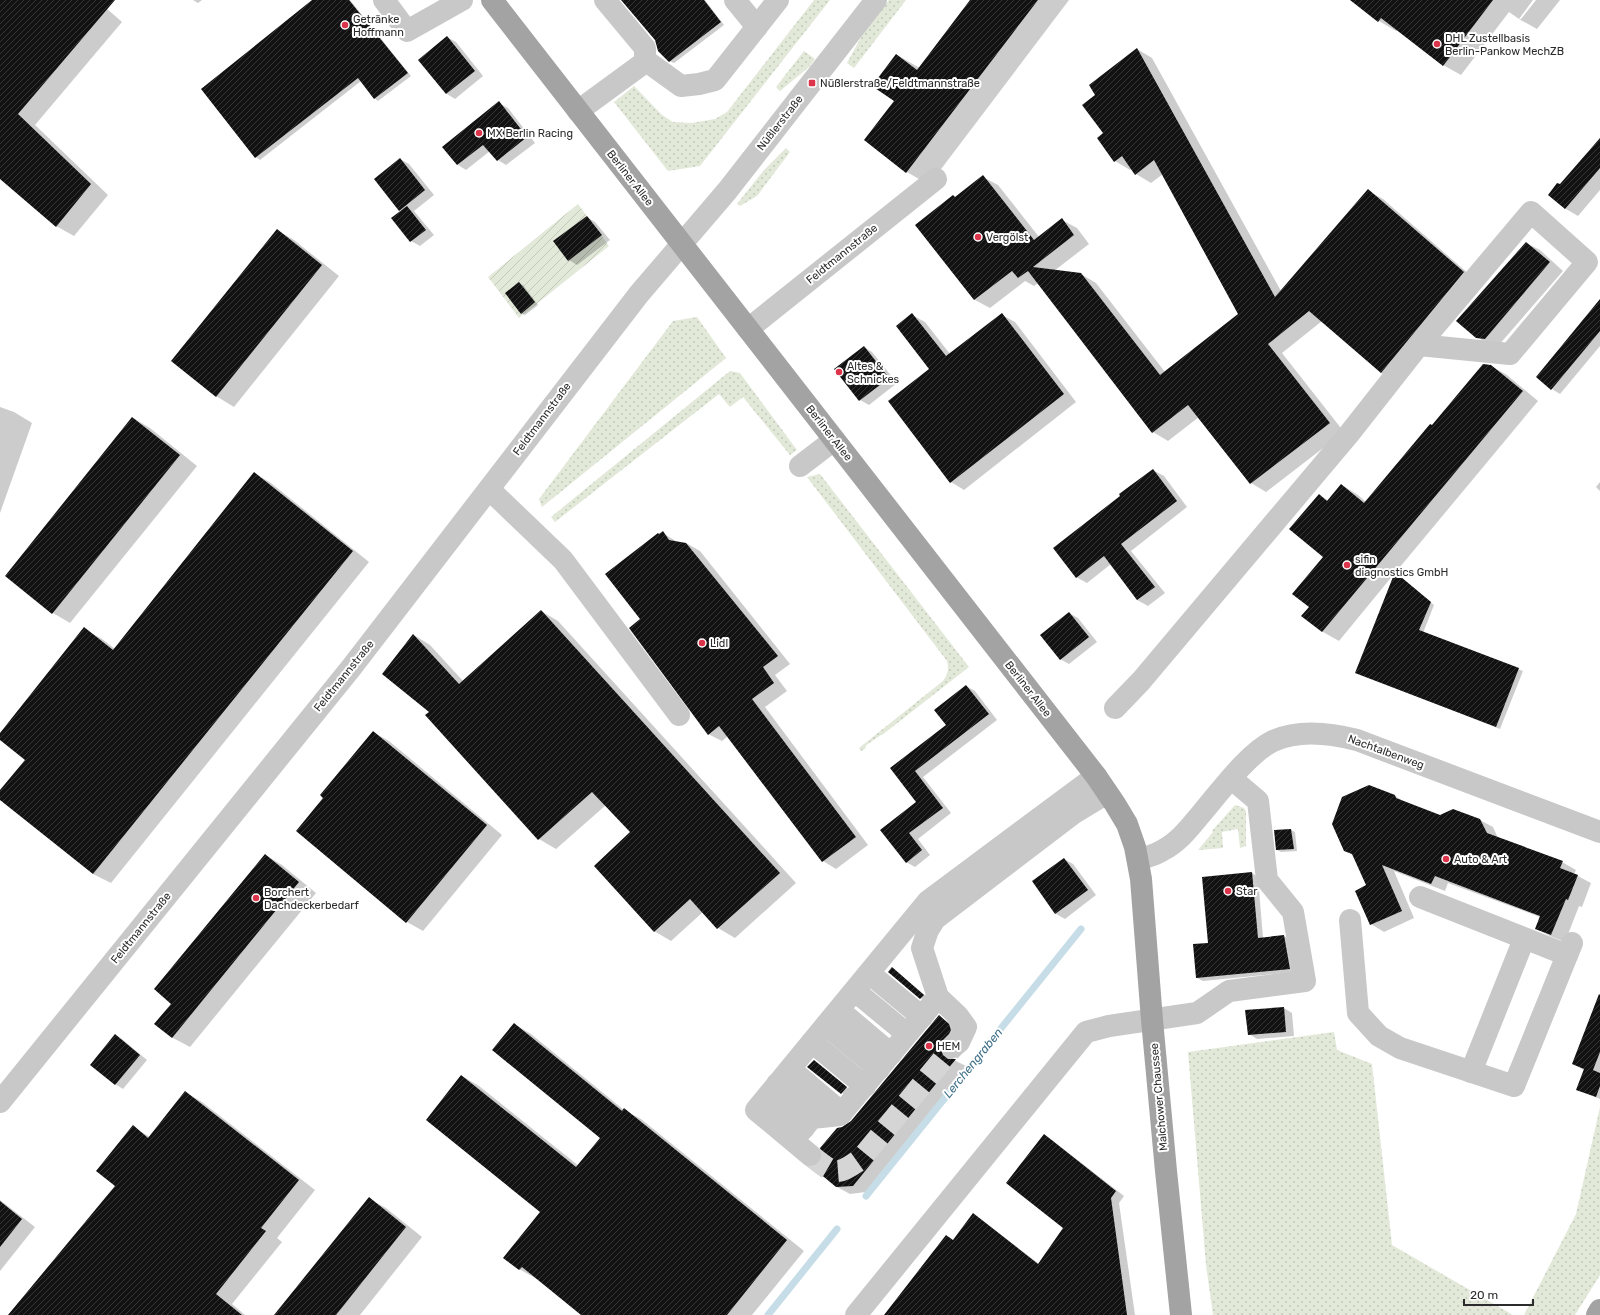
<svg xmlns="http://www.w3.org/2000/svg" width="1600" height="1315" font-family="Rubik,sans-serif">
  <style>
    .grass { fill: url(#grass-dots) }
    .garden { fill: url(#garden-furrows) }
    .shadow { fill: #0003 }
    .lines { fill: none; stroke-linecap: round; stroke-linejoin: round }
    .stream { stroke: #c6dde8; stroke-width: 7 }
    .building { fill: url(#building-hatch) }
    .minor-tunnel { stroke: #d5d5d5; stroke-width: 22; stroke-dasharray: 22 11; stroke-linecap: butt }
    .minor { stroke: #c8c8c8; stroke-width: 22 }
    .major { stroke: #a3a3a3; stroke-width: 22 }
    .poi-dot { fill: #dc344a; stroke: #fff; stroke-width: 1.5 }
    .labels { text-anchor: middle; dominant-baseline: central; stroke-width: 4; stroke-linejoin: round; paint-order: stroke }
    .poi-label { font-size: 11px; fill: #2b2b2b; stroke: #fff; text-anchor: start }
    .street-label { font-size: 11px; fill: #2b2b2b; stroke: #fff }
    .water-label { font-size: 12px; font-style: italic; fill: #3e7088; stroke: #fff }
  </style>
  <defs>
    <pattern id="grass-dots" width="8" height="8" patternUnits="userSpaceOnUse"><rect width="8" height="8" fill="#e2e9d9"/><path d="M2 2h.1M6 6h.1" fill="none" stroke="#c2c8ba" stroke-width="1.8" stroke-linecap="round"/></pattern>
    <pattern id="garden-furrows" width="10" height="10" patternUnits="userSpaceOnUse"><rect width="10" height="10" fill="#e2e9d9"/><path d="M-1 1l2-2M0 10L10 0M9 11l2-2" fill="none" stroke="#c2c8ba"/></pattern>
    <pattern id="building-hatch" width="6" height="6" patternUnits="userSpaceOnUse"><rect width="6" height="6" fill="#121212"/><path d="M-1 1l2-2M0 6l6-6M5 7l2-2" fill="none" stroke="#353535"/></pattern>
  </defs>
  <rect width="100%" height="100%" fill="#fff"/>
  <g class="grass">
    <polygon points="814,0 830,0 700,166 668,171 614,102 634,86 662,115 673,122 692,123 715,119 727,112"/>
    <polygon points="889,0 906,0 854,68 847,63 864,32"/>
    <polygon points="804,51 815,59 809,67 780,91 776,87"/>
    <polygon points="786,148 790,152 757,196 740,206 737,204 764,170"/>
    <polygon points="697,317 726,358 542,507 539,499 673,321"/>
    <polygon points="730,371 740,373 797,450 790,455 743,397 730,407 719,394 555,522 551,517"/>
    <path d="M820,474L969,667L882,735H881L865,746L866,748L861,751L859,748L943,681C948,674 949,669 947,661L807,477Z"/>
    <polygon points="1235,805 1244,808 1246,811 1246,846 1240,848 1238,829 1222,832 1223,848 1199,850 1198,850 1213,832 1212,831"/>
    <polygon points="1334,1032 1337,1050 1372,1064 1392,1245 1513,1315 1213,1315 1206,1265 1188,1052"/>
    <polygon points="1600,1107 1600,1275 1575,1315 1524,1315 1576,1214"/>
  </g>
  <polygon class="garden" points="578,204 609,246 519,318 488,277"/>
  <g class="shadow">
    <polygon points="0,0 97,0 122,22 35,125 108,195 74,236 56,226 0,178"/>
    <polygon points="193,0 202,0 198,3"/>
    <polygon points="314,0 350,0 411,76 378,101 374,98 361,81 260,160 256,157 202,90"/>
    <polygon points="623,0 705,0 724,25 674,63 669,61 656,40"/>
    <polygon points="969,0 1069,0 929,185 907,172 865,140 895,101 897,55 920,68 971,1"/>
    <polygon points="1351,0 1533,0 1519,19 1509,12 1461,75 1443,65 1398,30 1396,31 1379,21"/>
    <polygon points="1536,0 1560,0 1537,29 1519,19 1521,19"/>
    <polygon points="447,37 456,42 483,76 455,99 447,94 419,60"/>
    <polygon points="1137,49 1152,58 1281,291 1368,191 1383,199 1478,282 1396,381 1381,373 1322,321 1282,353 1344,432 1266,492 1251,483 1199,417 1168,441 1153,432 1038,283 1034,286 1025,281 990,308 975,300 916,225 983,177 998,185 1039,237 1062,220 1077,228 1089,244 1054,271 1081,274 1096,283 1165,372 1239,315 1163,174 1151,183 1136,174 1132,168 1130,170 1115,161 1105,133 1097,95"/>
    <polygon points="499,103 508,108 535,143 506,165 498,160 490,151 466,170 458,165"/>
    <polygon points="1600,139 1600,190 1578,216 1566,209 1549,195 1560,185"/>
    <polygon points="400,159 409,164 434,195 414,211 434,235 420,246 411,241 401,211 375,180"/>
    <polygon points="587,217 595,222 610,240 577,265 569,260"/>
    <polygon points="277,230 294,240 339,276 234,407 216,396"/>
    <polygon points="1526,243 1540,250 1563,271 1498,346 1490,345 1477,337"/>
    <polygon points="519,283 523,285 538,305 525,315 521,313"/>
    <polygon points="1600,301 1600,346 1560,394 1552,389"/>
    <polygon points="912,315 925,322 950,354 1002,315 1015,322 1076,402 964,490 951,482 931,369"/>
    <polygon points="864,347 872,352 897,383 869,405 860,400"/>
    <polygon points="1491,366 1507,375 1538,401 1395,573 1434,605 1423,633 1523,671 1500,729 1357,673 1394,574 1339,641 1323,632 1303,616 1310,607 1324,557 1319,495 1329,501 1342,485 1358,495 1366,502 1432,426"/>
    <polygon points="0,407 14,412 32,423 0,513"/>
    <polygon points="133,418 150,428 197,466 70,623 53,613"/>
    <polygon points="1153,470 1164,476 1187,507 1131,551 1165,593 1148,606 1137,600 1111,564 1087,583 1076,577"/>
    <polygon points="254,473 271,483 369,562 111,883 93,874 0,799 0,791 26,759 0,739 0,734 84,629 102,639 115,649"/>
    <polygon points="1600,482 1600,491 1596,487"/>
    <polygon points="663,533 677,542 686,543 700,551 790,664 775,675 787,691 765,707 868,845 836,869 823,861 728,736 722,741 708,734 642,619 659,535"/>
    <polygon points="541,611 558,621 796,883 735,938 718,928 703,912 671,941 654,931 631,832 606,805 556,849 539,839 431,712 414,635 430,645 464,682"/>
    <polygon points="1069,613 1078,618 1097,642 1069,664 1060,659"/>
    <polygon points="966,686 975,691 997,720 923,777 951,813 918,839 930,855 915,867 906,862 881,830 917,802 891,769 948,726"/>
    <polygon points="373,732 389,741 502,835 423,931 407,922 325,798"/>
    <polygon points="1395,796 1406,803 1440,816 1480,820 1493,827 1498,838 1562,862 1576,870 1574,874 1591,883 1582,907 1579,906 1565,942 1550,936 1537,929 1540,917 1448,883 1445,891 1394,871 1414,918 1384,932 1371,924 1367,886 1354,856 1345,850"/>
    <polygon points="1291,830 1295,832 1297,851 1281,852 1277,850 1275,831"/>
    <polygon points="265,855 282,865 316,893 190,1047 173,1038 156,1024 173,1004"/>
    <polygon points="1064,859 1073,864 1096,895 1065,919 1056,914 1033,882"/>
    <polygon points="1252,873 1258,877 1263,938 1284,936 1290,940 1296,972 1203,981 1197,978 1209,944"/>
    <polygon points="896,971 927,997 925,1001 921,998"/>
    <polygon points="1284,1008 1292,1013 1294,1036 1257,1039 1249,1034"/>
    <polygon points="939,1017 952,1024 961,1033 953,1057 954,1060 968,1067 866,1192 850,1194 837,1187 820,1164 842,1128 852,1122"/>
    <polygon points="1600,1019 1600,1099 1577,1089 1584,1070 1573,1064"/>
    <polygon points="514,1024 531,1034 624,1110 641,1119 804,1251 752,1315 583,1315 537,1278 537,1279 519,1269 541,1211 462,1076 479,1086 579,1166 601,1138"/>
    <polygon points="115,1035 123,1040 147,1060 123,1089 115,1084"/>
    <polygon points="818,1063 850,1090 846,1096 831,1084"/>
    <polygon points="185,1092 202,1102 315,1190 277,1238 282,1242 232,1304 245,1315 9,1315 117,1186 133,1127 150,1137"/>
    <polygon points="1044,1135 1052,1140 1124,1196 1119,1203 1135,1315 885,1315 954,1241 974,1215 982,1220 1039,1264 1064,1228"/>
    <polygon points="369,1199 386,1208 422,1237 360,1315 276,1315"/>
    <polygon points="0,1200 35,1227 0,1271"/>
  </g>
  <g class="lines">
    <g class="stream">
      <polyline points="866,1196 1081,929"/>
      <polyline points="768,1315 837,1229"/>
    </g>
  </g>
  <g class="building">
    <polygon points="0,0 115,0 18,114 91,184 56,227 0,179"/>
    <polygon points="312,0 349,0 408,73 374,99 358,78 255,158 201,89"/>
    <polygon points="621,0 704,0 721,22 669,62 658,51 655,40"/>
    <polygon points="970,0 1038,0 906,173 864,140 894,101 872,86 896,54 917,70"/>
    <polygon points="1350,0 1493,0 1443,66 1381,18 1378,22"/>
    <polygon points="447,36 475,71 446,94 418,60"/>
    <polygon points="1137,48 1275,297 1368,189 1464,272 1381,373 1309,311 1268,344 1330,423 1250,484 1188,405 1152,433 1028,271 1018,278 1012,271 974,300 915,225 953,195 955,197 983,175 1034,240 1062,218 1074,235 1033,267 1081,273 1160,375 1238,314 1154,160 1135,175 1122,156 1114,162 1097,138 1103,133 1082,105 1095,95 1089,85"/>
    <polygon points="499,101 527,137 497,161 483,145 457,165 442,147"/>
    <polygon points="1600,138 1600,168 1565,209 1548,195 1557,183 1560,184"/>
    <polygon points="400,158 425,190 399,211 374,179"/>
    <polygon points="407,206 426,230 410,242 391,218"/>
    <polygon points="587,216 602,235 568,261 553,241"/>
    <polygon points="277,229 322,265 216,397 171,361"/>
    <polygon points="1526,242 1550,262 1485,339 1476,338 1456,321"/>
    <polygon points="519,282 535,302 521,314 505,293"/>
    <polygon points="1600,299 1600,331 1551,390 1536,377"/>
    <polygon points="912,313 946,356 1002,313 1064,394 950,483 888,401 929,369 896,326"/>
    <polygon points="864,346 889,378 859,401 834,369"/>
    <polygon points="1483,364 1491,365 1523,391 1322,632 1301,616 1309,607 1292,594 1323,557 1289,529 1319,494 1327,501 1341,484 1364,503 1430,424 1432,425"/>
    <polygon points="132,417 180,455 52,614 5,576"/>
    <polygon points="1153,469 1177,501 1121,544 1155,587 1137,600 1104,556 1076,578 1053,548 1120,496 1119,494"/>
    <polygon points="254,472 353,551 93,874 0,800 0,790 25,760 0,740 0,733 84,627 113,650"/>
    <polygon points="663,531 669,540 686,543 778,656 763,667 774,683 752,699 856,837 822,862 719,726 708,735 629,628 640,619 605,574 658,533 659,534"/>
    <polygon points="1395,572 1431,602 1419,630 1519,668 1496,727 1355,673"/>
    <polygon points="541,610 780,873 717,929 690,899 654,932 594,866 630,832 592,792 538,840 425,715 429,712 382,674 413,634 459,684"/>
    <polygon points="1069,612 1089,637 1060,660 1040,635"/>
    <polygon points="966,685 989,714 915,771 943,808 909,833 922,850 906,863 880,830 916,802 890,768 946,725 934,710"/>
    <polygon points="373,731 487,825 406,923 296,831 323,798 320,795"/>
    <polygon points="1369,785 1395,795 1396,798 1440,815 1453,809 1480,819 1487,833 1563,861 1560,868 1578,875 1568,900 1566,899 1551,935 1535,929 1540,916 1435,876 1431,884 1382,865 1402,911 1370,925 1355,891 1366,885 1352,854 1344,851 1332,824 1342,797"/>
    <polygon points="1291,829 1294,849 1276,850 1274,830"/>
    <polygon points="265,854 299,882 172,1038 154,1024 171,1004 154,989"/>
    <polygon points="1064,858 1088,890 1055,914 1032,881"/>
    <polygon points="1252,872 1258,938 1284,935 1290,969 1196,978 1193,944 1208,943 1202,877"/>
    <polygon points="892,967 924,995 920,999 888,972"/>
    <polygon points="1599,994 1600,995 1600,1052 1593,1070 1600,1073 1600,1086 1596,1097 1576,1090 1584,1069 1572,1064"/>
    <polygon points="1284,1007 1286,1032 1248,1035 1245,1010"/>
    <polygon points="939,1015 949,1024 951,1030 949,1034 941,1042 941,1050 943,1055 948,1059 956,1059 853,1186 836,1187 812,1167 819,1163 822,1158 820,1148 837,1128 842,1127 851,1121"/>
    <polygon points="514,1023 622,1111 624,1108 787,1240 727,1315 581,1315 522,1267 519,1270 503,1258 540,1212 426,1120 461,1075 576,1167 600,1138 492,1050"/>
    <polygon points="115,1034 140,1055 115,1085 90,1065"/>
    <polygon points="814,1060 847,1087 841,1094 807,1067"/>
    <polygon points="185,1091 299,1180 261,1228 266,1231 216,1294 242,1315 8,1315 115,1186 96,1171 133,1125 148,1138"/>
    <polygon points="1044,1134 1116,1191 1111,1198 1127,1315 884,1315 946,1235 953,1240 973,1213 1038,1264 1063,1228 1006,1183"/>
    <polygon points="369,1197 406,1227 336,1315 274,1315"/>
    <polygon points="0,1201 22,1219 0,1247"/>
  </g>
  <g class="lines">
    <path class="minor-tunnel" d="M810,1155C835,1175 836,1177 862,1158L953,1047"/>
    <g class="minor">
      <polyline points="384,0 407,31 462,0"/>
      <polyline points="735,0 757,27"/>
      <polyline points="645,60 681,86 699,84 715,80 778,0"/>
      <polyline points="578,111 645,62 645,48 605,0"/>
      <polyline points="748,329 936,179"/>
      <polyline points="800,466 834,440"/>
      <polyline points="489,489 563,560 679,715"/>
      <polyline points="1115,708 1141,681 1349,434 1419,345 1531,212 1587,262 1510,354 1419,345"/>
      <path d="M1138,860C1146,857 1156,855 1163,850C1179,842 1190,827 1201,814C1219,793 1248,753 1273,741C1299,729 1330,733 1357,740L1600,832"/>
      <polyline points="1420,897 1567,955"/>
      <polyline points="1350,920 1358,1013 1379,1036 1400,1048 1514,1086 1572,943"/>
      <polyline points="869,973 922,1017"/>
      <polyline points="855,991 907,1034"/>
      <polyline points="839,1010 891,1054"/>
      <polyline points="826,1025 879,1069"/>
      <polyline points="812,1042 865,1086"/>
      <polyline points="953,1047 959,1042 966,1027 958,1016 938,997 922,948 928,930 935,919 1074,813 1107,793"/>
      <polyline points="790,1069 842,1113"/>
      <polyline points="1471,1072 1524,939"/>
      <polyline points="777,1084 817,1117"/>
      <polyline points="767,1097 804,1128"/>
      <polyline points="0,1102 351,668 639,294 727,191 876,0"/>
      <polyline points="793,1140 812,1118 840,1115 938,997"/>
      <polyline points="810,1155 756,1110 928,901 1096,776"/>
      <polyline points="856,1315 1086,1032 1109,1026 1197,1013 1229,991 1305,981 1293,912 1267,880 1258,801 1232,779"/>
    </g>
    <g class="major">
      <polyline points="492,0 1096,776 1115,804 1127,824 1135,847 1141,879 1152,1020 1166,1171 1181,1315"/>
      <polyline points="1597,1315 1600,1310"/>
    </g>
  </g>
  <g class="poi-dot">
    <circle cx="345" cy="25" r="4"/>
    <circle cx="1437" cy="44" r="4"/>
    <rect x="808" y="79" width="8" height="8" rx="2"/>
    <circle cx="479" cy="133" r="4"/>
    <circle cx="978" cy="237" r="4"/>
    <circle cx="839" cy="372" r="4"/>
    <circle cx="1347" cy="565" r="4"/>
    <circle cx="702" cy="643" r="4"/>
    <circle cx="1446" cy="859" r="4"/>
    <circle cx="1228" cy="891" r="4"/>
    <circle cx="256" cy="898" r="4"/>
    <circle cx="929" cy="1046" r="4"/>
  </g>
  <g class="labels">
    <g class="poi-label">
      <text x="353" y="19">Getränke<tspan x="353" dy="13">Hoffmann</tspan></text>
      <text x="1445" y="38">DHL Zustellbasis<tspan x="1445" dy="13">Berlin-Pankow MechZB</tspan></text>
      <text x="820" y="83">Nüßlerstraße/Feldtmannstraße</text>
      <text x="487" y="133">MX Berlin Racing</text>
      <text x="986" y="237">Vergölst</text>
      <text x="847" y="366">Altes &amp;<tspan x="847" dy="13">Schnickes</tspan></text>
      <text x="1355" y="559">sifin<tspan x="1355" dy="13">diagnostics GmbH</tspan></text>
      <text x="710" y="643">Lidl</text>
      <text x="1454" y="859">Auto &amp; Art</text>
      <text x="1236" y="891">Star</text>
      <text x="264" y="892">Borchert<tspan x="264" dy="13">Dachdeckerbedarf</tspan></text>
      <text x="937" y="1046">HEM</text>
    </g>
    <g class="street-label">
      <text transform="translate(780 123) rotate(-52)">Nüßlerstraße</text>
      <text transform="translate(630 178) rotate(52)">Berliner Allee</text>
      <text transform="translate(842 254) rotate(-39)">Feldtmannstraße</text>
      <text transform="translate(542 419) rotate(-53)">Feldtmannstraße</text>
      <text transform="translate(829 433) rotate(52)">Berliner Allee</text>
      <text transform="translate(344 676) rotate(-51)">Feldtmannstraße</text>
      <text transform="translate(1028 689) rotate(52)">Berliner Allee</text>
      <text transform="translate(1386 752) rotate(20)">Nachtalbenweg</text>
      <text transform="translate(141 928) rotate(-51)">Feldtmannstraße</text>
      <text transform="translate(1159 1097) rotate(-95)">Malchower Chaussee</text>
    </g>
    <g class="water-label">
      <text transform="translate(973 1063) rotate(-51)">Lerchengraben</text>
    </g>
  </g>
  <path d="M1464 1299v6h69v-6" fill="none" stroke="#2b2b2b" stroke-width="2"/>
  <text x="1470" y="1299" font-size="12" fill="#2b2b2b" stroke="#ffffff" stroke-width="3" paint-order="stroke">20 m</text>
</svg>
